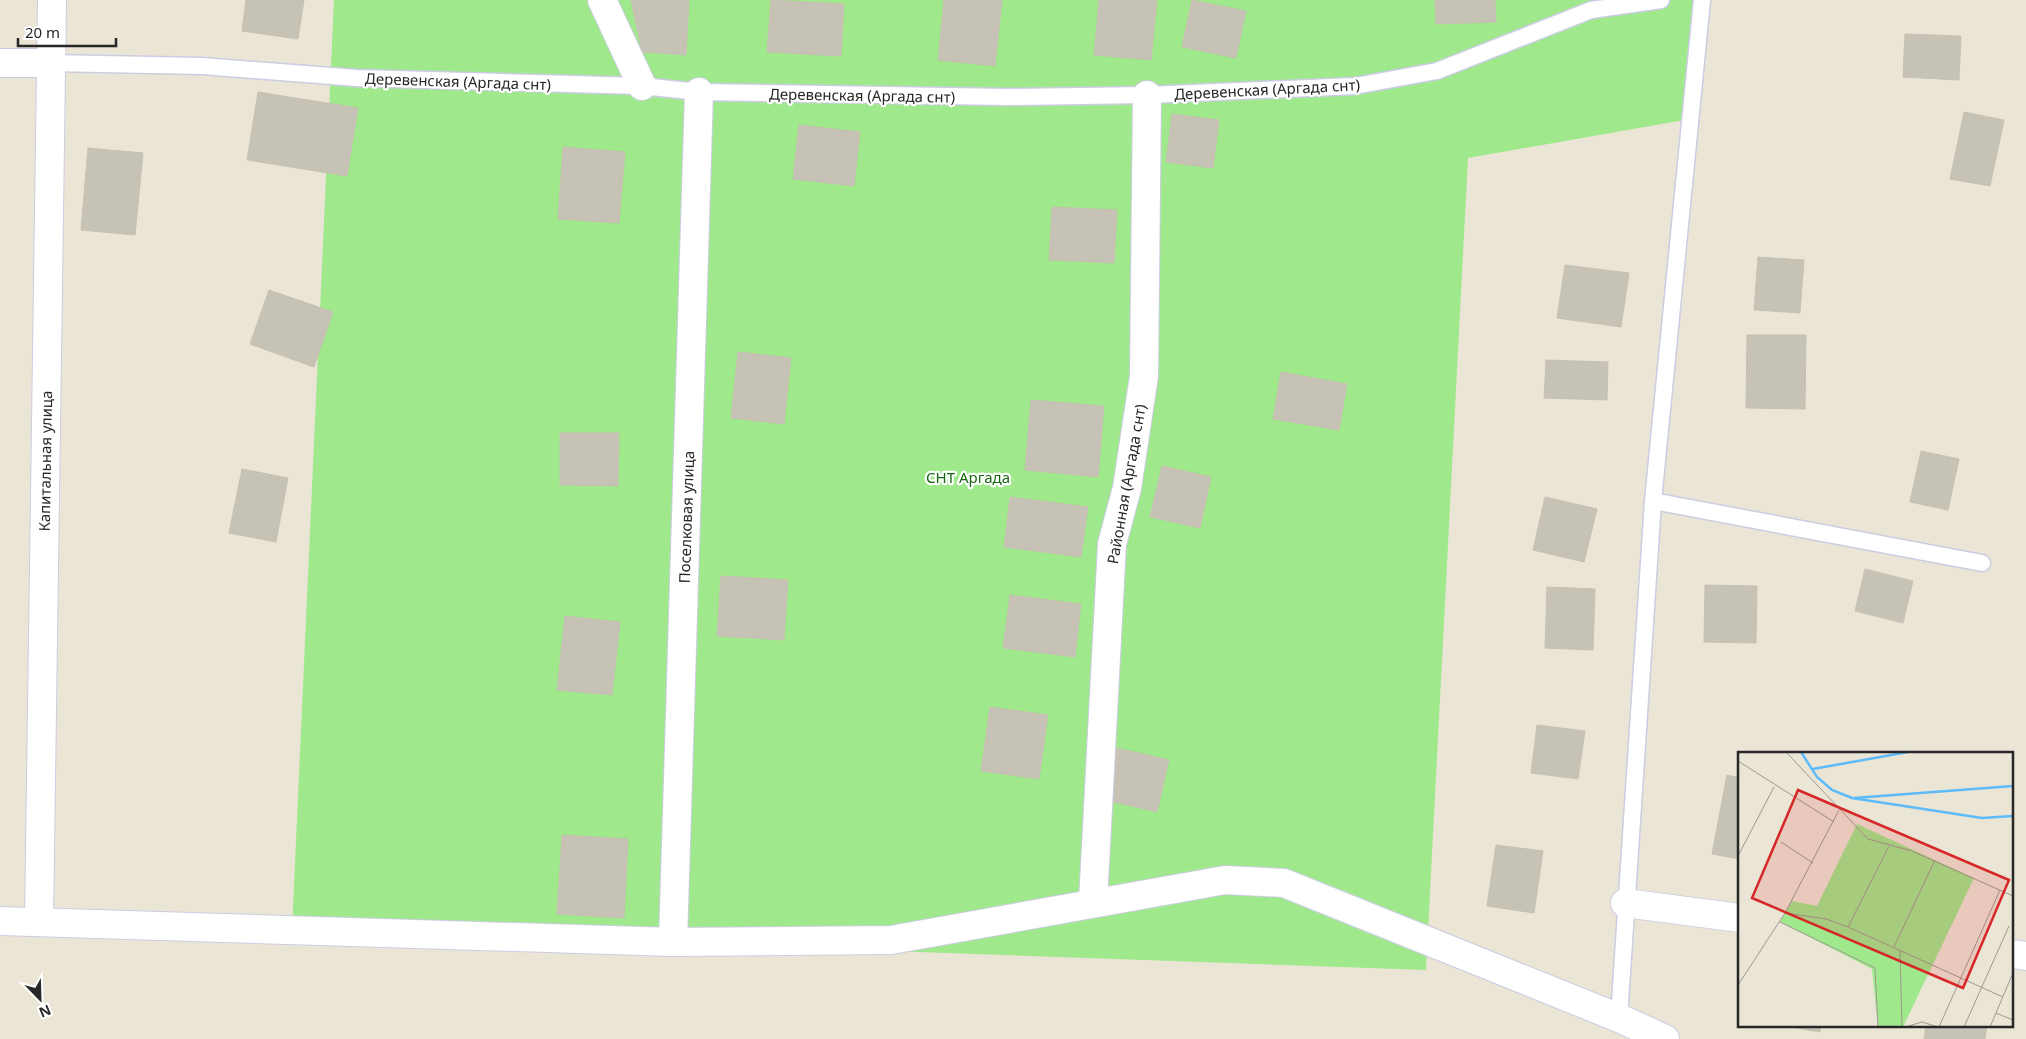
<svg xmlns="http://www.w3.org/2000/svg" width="2026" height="1039" font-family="'Noto Sans',sans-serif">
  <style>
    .green { fill: #9fe88c }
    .building { fill: #c6c2b6; stroke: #c6c1b0 }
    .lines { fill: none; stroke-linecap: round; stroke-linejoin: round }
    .service-casing { stroke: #cbcde2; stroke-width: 19 }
    .minor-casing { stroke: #cbcde2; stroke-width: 30 }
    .service { stroke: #fff; stroke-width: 16 }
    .minor { stroke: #fff; stroke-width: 28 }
    .labels { text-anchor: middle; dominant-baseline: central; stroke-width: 4.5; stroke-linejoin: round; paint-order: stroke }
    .street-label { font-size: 15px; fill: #272727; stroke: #fff }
    .park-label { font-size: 15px; fill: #186812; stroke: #fff }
    .inset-river { fill: none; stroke: #5dbbf9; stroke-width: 2.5 }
    .inset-road { fill: none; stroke: #9d9990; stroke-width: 1 }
    .view { fill: #d62828; fill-opacity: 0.15; stroke: #d62828; stroke-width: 2.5 }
    .inset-edge { fill: none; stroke: #272727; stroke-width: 2.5 }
  </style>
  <rect width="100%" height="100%" fill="#ebe5d6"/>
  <polygon class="green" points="334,0 1706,0 1690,119 1468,158 1426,970 292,930"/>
  <g class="building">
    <polygon points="246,0 304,0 298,39 242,31"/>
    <polygon points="631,0 689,0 686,55 642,52"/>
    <polygon points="771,0 844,4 841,56 767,52"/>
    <polygon points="944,0 1002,0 995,66 938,60"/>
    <polygon points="1099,0 1157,0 1151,60 1094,55"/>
    <polygon points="1192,0 1246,11 1236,58 1182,47"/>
    <polygon points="1435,0 1495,0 1496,22 1436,24"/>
    <polygon points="1905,34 1961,36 1959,80 1903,77"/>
    <polygon points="258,92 358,108 347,176 247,160"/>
    <polygon points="1964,112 2004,120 1990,186 1950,179"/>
    <polygon points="1172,114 1219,120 1213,168 1166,162"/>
    <polygon points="799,125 860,132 854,186 793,179"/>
    <polygon points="563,147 625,152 619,223 558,219"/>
    <polygon points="88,148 143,153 135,235 81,230"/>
    <polygon points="1052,207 1117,210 1114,263 1049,260"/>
    <polygon points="1758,257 1804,260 1800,313 1754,310"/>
    <polygon points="1565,265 1629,273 1621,327 1557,318"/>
    <polygon points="269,290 333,312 314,367 250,344"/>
    <polygon points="1747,335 1806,335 1805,409 1746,408"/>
    <polygon points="738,352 791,358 784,424 731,418"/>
    <polygon points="1546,360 1608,362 1607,400 1544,398"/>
    <polygon points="1281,372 1347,384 1339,430 1273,419"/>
    <polygon points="1031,400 1104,406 1098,477 1025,470"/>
    <polygon points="560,433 619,433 618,486 560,485"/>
    <polygon points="1921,451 1959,459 1948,510 1910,502"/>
    <polygon points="1162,466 1211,477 1200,528 1150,517"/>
    <polygon points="242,469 288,478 276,542 229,533"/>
    <polygon points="1010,497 1088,507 1081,557 1004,547"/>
    <polygon points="1545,497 1597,509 1584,562 1533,550"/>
    <polygon points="1865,569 1913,581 1903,623 1855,611"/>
    <polygon points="721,576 788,580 784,640 717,636"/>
    <polygon points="1705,585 1757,586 1756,643 1704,642"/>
    <polygon points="1547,587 1595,589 1593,650 1545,648"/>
    <polygon points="1010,595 1081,604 1075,657 1003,648"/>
    <polygon points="565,616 620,622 612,695 557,690"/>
    <polygon points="990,707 1048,715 1039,779 981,771"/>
    <polygon points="1537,725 1585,731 1578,779 1531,773"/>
    <polygon points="1117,748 1169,760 1157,812 1105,800"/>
    <polygon points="1727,775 1740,778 1740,859 1712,854"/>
    <polygon points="562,835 628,839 624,918 557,914"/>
    <polygon points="1496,845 1543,851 1534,913 1487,906"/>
    <polygon points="1779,1025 1821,1025 1820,1032"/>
    <polygon points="1926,1025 1987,1025 1985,1039 1924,1039"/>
  </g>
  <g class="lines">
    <g class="service-casing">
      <g id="service">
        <polyline points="51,63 202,66 357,78 642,86 699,92 1008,97 1147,95 1355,86 1437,71 1591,10 1661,0"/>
        <polyline points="1653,501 1982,563"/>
        <polyline points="1619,1018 1653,501 1702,0"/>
      </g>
    </g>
    <g class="minor-casing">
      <g id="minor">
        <polyline points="602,0 642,86"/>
        <polyline points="0,63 51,63"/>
        <polyline points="1093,902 1112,544 1127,488 1144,376 1147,95"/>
        <polyline points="1625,903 1740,918"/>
        <polyline points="0,921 673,942 891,940 1225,880 1284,883 1619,1018 1665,1039"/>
        <polyline points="39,922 52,0"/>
        <polyline points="673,942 699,92"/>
        <polyline points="2012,954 2026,956"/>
      </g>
    </g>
    <use href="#service" class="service"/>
    <use href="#minor" class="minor"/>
  </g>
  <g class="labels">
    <g class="street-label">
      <text transform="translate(458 81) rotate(2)">Деревенская (Аргада снт)</text>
      <text transform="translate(1267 89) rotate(-3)">Деревенская (Аргада снт)</text>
      <text transform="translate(862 95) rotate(1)">Деревенская (Аргада снт)</text>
      <text transform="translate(45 461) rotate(-89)">Капитальная улица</text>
      <text transform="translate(1126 484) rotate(-80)">Районная (Аргада снт)</text>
      <text transform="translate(686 517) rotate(-88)">Поселковая улица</text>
    </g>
    <g class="park-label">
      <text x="968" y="477">СНТ Аргада</text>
    </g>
  </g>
  <g transform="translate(1738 752)">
    <rect width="275" height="275" fill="#ebe5d6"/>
    <path d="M119,72L236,126L165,275H140L134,217L42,170L54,149L79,154Z" fill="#9fe88c"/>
    <path class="inset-river" d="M63,0L79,25L94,38L114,46L244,66L275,64M75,17L170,0M116,46L275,34"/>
    <path class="inset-road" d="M48,0L130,87L174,99L275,144M0,9L96,70M43,90L75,111M0,104L36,35M47,161L88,167L110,175L265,245M42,170L137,216L140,275M110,175L151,94M156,195L197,108M162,199L164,275M0,233L47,161L101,58M258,261L275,268M167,275L184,270L200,275M201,275L262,138M226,275L271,174M252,275L275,221"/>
    <path class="view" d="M60,38L271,128L225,236L14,146Z"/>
    <rect width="275" height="275" class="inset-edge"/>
  </g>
  <g transform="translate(40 999) rotate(157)" stroke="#ffffff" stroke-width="4" paint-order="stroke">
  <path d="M0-4L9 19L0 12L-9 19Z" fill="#272727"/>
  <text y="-8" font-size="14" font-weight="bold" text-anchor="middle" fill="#272727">N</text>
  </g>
  <path d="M18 38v8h98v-8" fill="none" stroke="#272727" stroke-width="2.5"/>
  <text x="25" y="38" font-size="15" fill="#272727" stroke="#ffffff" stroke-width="4" paint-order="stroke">20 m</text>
</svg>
